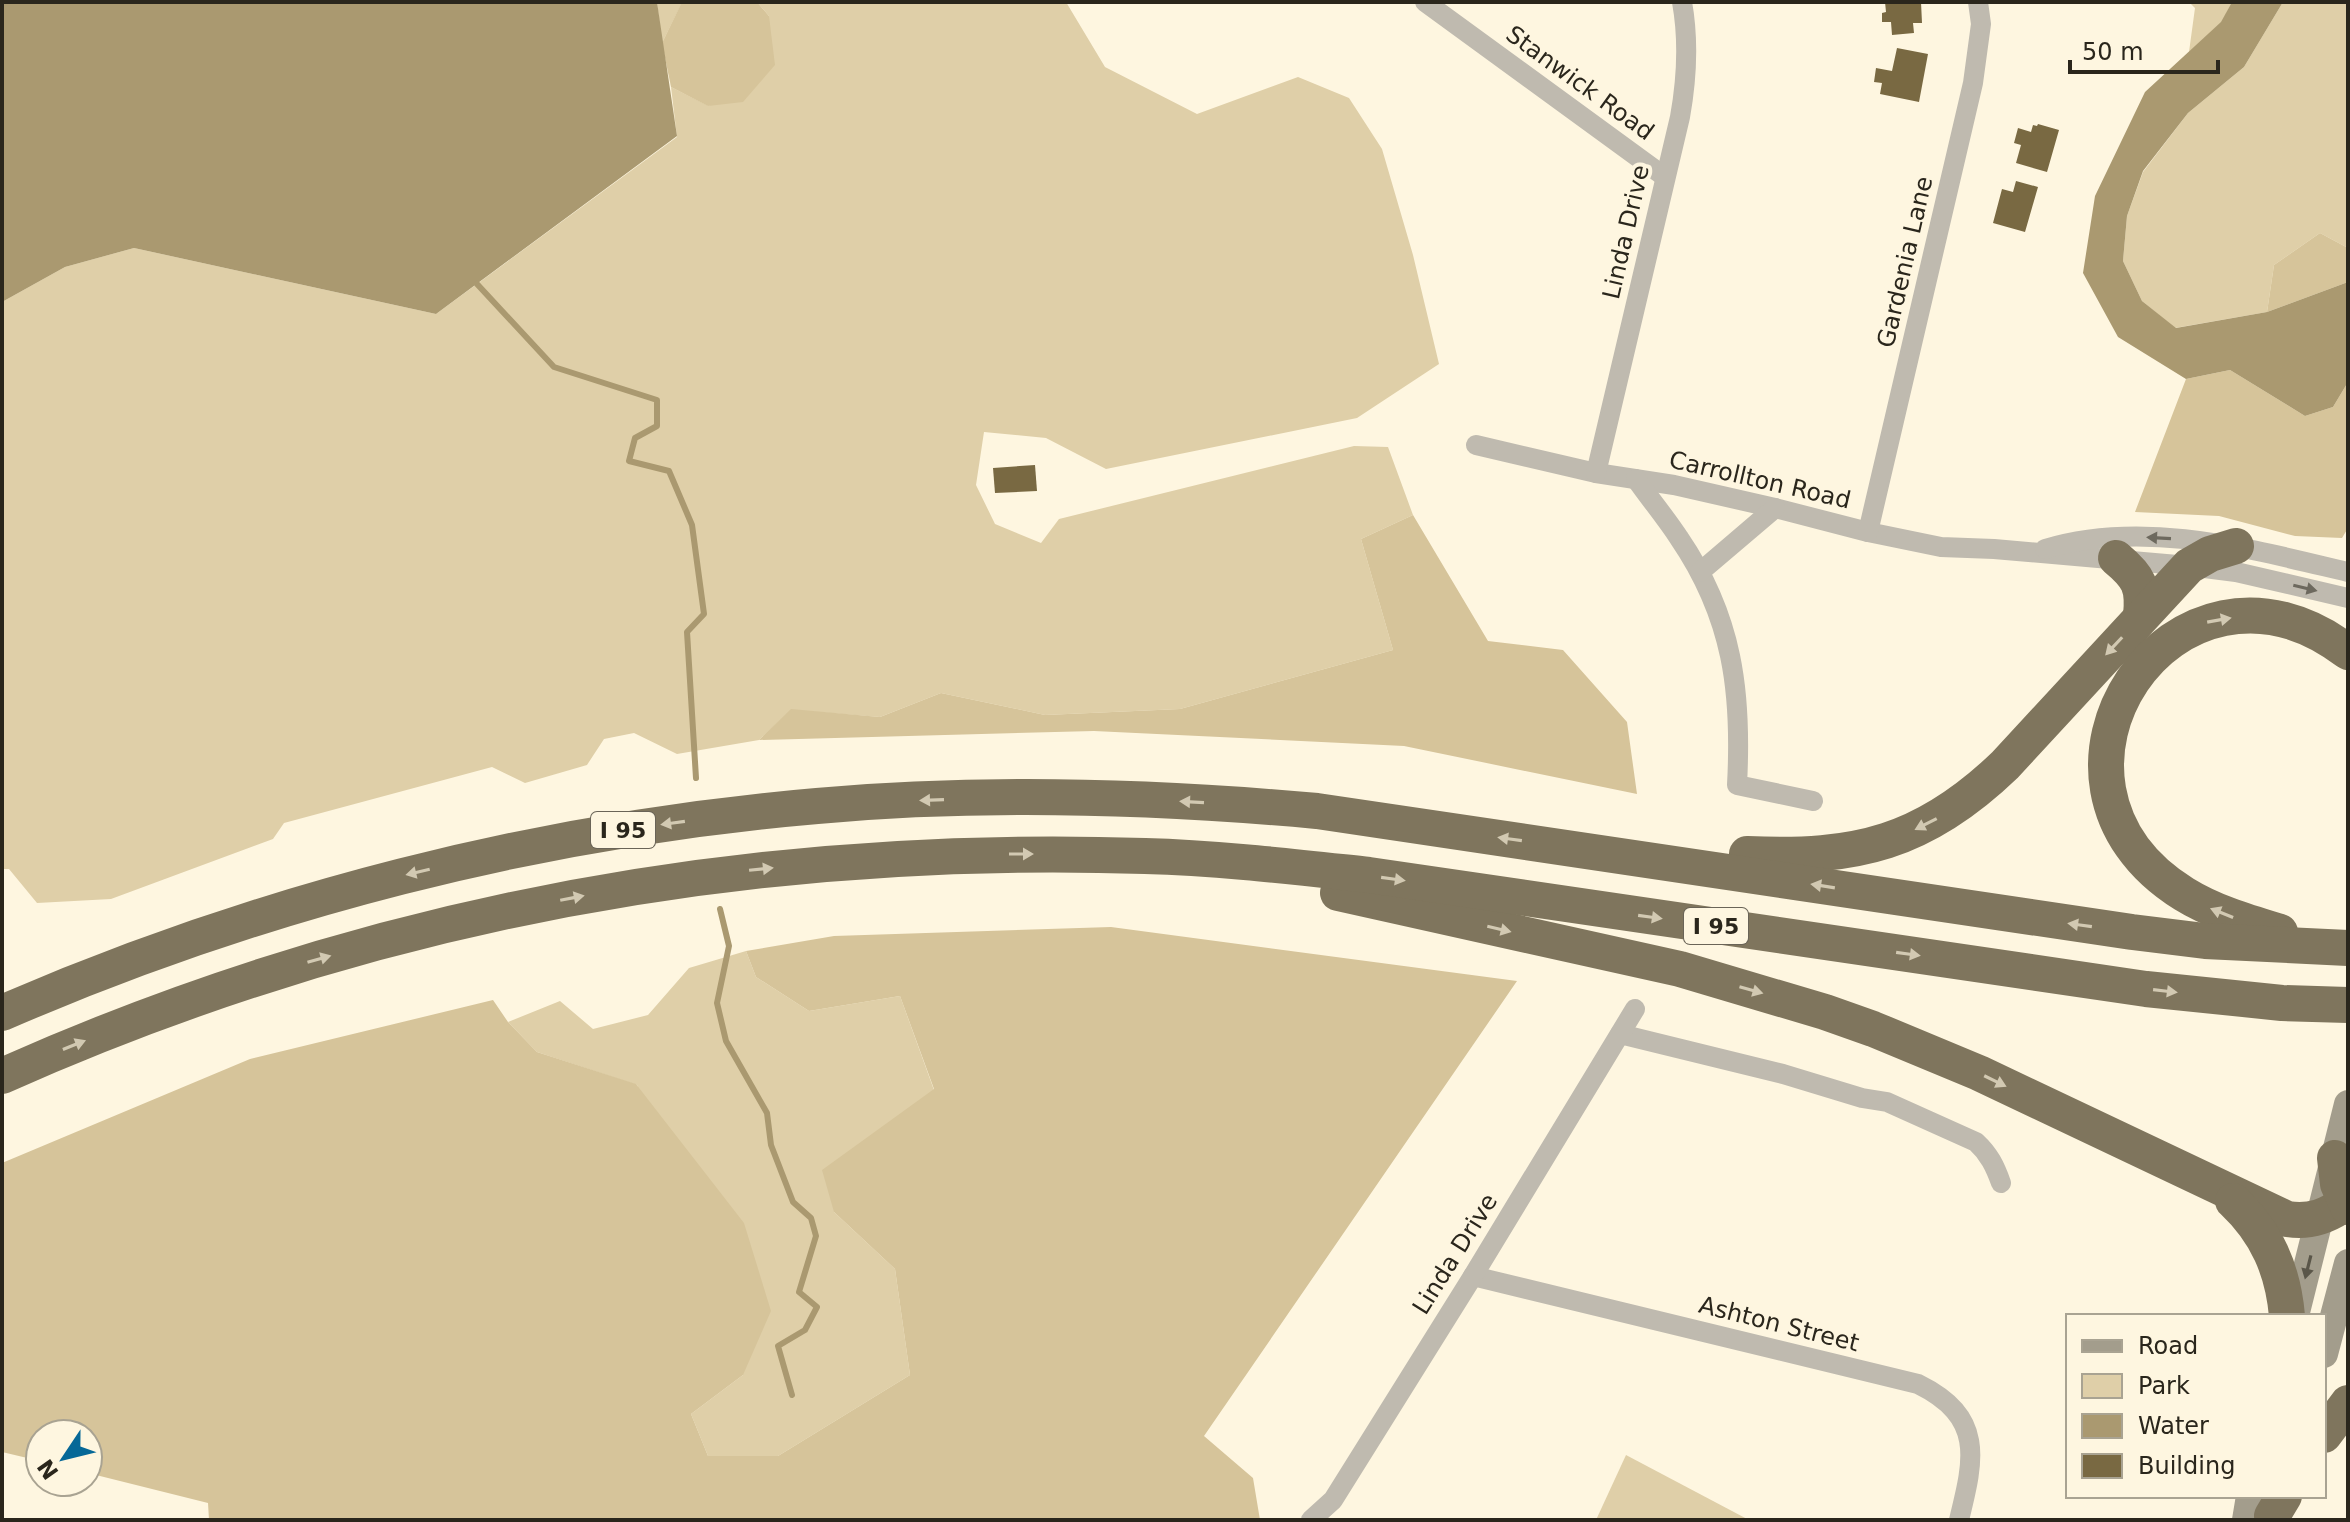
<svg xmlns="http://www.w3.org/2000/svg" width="2350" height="1522" font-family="'DejaVu Sans',sans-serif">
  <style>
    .green { fill: #dfcfa8 }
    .forest { fill: #d6c49a }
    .water { fill: #aa9970 }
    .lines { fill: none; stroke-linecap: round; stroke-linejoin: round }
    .stream { stroke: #aa9970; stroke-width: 6 }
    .building { fill: #796942 }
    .minor { stroke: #bfbaaf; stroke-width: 20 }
    .secondary { stroke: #a39d8c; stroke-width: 28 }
    .motorway { stroke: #7f755d; stroke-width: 36 }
    .oneway { fill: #6d695e }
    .oneway2 { fill: #d2c9b2 }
    .oneway3 { fill: #5a5649 }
    .labels { text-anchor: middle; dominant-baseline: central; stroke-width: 8; stroke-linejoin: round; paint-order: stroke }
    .shield { fill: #fef6e0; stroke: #6a6457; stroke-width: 2 }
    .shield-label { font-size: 22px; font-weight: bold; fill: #2a261c }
    .street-label { font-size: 24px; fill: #2a261c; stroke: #fef6e0 }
  </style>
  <rect width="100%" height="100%" fill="#fef6e0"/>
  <g class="green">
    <polygon points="657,2 684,2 682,3 662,43"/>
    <polygon points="757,2 1066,2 1105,67 1197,114 1298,77 1349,98 1382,149 1413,255 1439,364 1357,418 1106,469 1046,438 984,432 976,485 995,524 1041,543 1059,519 1354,446 1388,447 1413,515 1361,539 1393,650 1180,709 1045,715 941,693 880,717 791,710 759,740 677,754 634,733 604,739 587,765 525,783 492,767 284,823 273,839 111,899 37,903 9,869 2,869 2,302 65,267 134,248 436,314 677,137 671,87 709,106 769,16"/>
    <polygon points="2189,2 2232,2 2222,22 2189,52 2195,8"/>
    <polygon points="2283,2 2348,2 2348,248 2320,233 2274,265 2267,312 2175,328 2142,301 2123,261 2127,216 2143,172 2188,113 2244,67"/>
    <polygon points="746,951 756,977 809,1011 900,996 934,1090 834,1212 895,1269 910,1375 778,1456 708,1456 691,1414 743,1375 637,1085 537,1052 508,1022 560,1001 593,1029 648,1015 689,968"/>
    <polygon points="1626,1455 1749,1520 1596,1520"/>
  </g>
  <g class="forest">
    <polygon points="682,2 757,2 769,16 775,65 743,102 708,106 671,87 662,43"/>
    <polygon points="2320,233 2348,248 2348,282 2267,312 2274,265"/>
    <polygon points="2230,370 2305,416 2333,407 2348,382 2348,528 2342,538 2295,536 2219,516 2135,512 2186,379"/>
    <polygon points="1413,515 1488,641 1563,650 1627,722 1637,794 1404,746 1094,731 759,740 791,709 880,717 941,693 1045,715 1180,709 1393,650 1361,539"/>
    <polygon points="1111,927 1517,981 1204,1436 1253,1478 1260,1520 209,1520 208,1503 88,1473 88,1434 40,1434 40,1461 2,1452 2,1163 250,1059 493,1000 508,1022 537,1052 636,1084 744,1223 771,1311 743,1375 691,1414 708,1456 778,1456 910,1375 895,1269 834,1212 822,1170 934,1089 900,996 809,1011 756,977 746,951 834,936"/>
  </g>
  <g class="water">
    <polygon points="2,2 657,2 677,136 436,314 134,248 65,267 2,302"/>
    <polygon points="2232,2 2283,2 2244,67 2188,113 2143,171 2127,216 2123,261 2142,301 2176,328 2267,312 2348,282 2348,382 2333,407 2305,416 2230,370 2186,379 2118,337 2083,273 2095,196 2145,92 2221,22"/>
  </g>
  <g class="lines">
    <g class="stream">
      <polyline points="477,284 554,367 657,400 657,426 635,438 629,461 669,471 692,525 704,614 687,632 696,778"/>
      <polyline points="720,909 729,946 717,1003 726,1041 767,1113 771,1145 793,1202 811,1218 816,1236 799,1292 817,1307 805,1330 778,1346 792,1395"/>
    </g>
  </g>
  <g class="building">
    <polygon points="1885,2 1921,2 1922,23 1913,23 1914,33 1892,35 1891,22 1882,22 1882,13 1886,12"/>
    <polygon points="1897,48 1928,54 1919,102 1880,94 1882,83 1874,82 1876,68 1892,71"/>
    <polygon points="2038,124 2059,130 2047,172 2016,163 2021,145 2014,143 2018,128 2031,132 2033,125 2037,126"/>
    <polygon points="2016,181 2038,187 2025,232 1993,223 2002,189 2013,192"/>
    <polygon points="1035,465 1037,491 995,493 993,468"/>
  </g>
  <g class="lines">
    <g class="minor">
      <polyline points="1425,2 1665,177"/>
      <polyline points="1476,445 1596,473 1674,485 1775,508 1868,532 1941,547 1994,549 2189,566 2236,572 2348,598"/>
      <path d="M1596,473L1680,117C1687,78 1689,41 1682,2"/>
      <path d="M1636,479C1650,499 1666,518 1679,538C1733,617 1742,692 1737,785L1813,801"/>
      <polyline points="1868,532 1973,83 1981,24 1978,2"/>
      <path d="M2045,549C2144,519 2250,549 2348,572"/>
      <polyline points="1700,572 1775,508"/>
      <path d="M1620,1034L1783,1074L1862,1098L1887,1102L1976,1142C1989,1154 1995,1166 2001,1183"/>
      <path d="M1473,1276L1918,1384C1985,1417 1974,1459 1959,1520"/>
      <polyline points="1311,1520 1333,1500 1473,1276 1635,1009"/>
    </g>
    <g class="secondary">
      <polyline points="2295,1316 2348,1104"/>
      <polyline points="2324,1354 2348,1263"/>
      <polyline points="2246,1520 2250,1496"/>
    </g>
    <g class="motorway">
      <path d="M2116,558C2139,577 2144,587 2141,616"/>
      <path d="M1747,854C1856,859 1924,843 2005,765L2189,566L2210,554L2236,546"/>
      <path d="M1338,893L1680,969L1825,1012L1873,1029L1979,1073L2287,1219C2310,1223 2329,1216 2348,1201"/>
      <path d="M2280,932C2247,922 2213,912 2184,894C2001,780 2175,520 2348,652"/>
      <path d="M2,1013C260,901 537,830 817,806C983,791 1151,796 1317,811L2132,932L2205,941L2348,948"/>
      <path d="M2,1076C365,914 749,843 1145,856C1220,858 1295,867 1369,875L2146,989L2282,1003L2348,1005"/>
      <polyline points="2335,1158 2338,1184 2348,1207"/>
      <path d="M2233,1201C2267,1233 2283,1270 2287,1316"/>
      <polyline points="2324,1435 2348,1403"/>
      <polyline points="2272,1516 2284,1496"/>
    </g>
  </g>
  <defs><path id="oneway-solid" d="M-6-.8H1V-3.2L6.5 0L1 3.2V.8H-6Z" transform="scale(2)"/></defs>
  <g class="oneway">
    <use href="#oneway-solid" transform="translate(2159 538) rotate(-177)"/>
    <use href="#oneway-solid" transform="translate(2305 588) rotate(13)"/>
  </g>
  <g class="oneway2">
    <use href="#oneway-solid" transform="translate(2219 620) rotate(-10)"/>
    <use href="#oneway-solid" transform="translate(2114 646) rotate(133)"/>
    <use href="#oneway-solid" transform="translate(932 800) rotate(178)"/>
    <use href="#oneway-solid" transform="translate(1192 802) rotate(-177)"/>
    <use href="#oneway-solid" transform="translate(673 823) rotate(172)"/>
    <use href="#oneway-solid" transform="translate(1926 824) rotate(153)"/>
    <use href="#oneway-solid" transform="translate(1510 839) rotate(-172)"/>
    <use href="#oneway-solid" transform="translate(1021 854)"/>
    <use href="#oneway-solid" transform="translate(761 869) rotate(-6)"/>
    <use href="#oneway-solid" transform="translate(418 872) rotate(167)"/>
    <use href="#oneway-solid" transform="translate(1393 879) rotate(8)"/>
    <use href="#oneway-solid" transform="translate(1823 886) rotate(-171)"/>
    <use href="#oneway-solid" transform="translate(572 898) rotate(-11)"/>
    <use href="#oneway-solid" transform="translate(2222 913) rotate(-158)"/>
    <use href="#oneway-solid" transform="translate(1650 917) rotate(8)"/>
    <use href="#oneway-solid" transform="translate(2080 925) rotate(-172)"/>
    <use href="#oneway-solid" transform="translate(1499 929) rotate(13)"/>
    <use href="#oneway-solid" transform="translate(1908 954) rotate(8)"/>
    <use href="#oneway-solid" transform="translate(319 959) rotate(-16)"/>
    <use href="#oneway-solid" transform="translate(1751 990) rotate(16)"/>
    <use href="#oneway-solid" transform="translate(2165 991) rotate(7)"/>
    <use href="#oneway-solid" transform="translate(74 1045) rotate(-22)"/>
    <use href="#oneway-solid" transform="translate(1995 1081) rotate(26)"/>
  </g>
  <use class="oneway3" href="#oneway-solid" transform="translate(2308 1267) rotate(104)"/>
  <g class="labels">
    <g class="shield">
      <rect x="591" y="812" width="64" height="36" rx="6"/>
      <rect x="1684" y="908" width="64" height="36" rx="6"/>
    </g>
    <g class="shield-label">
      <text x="623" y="830">I 95</text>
      <text x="1716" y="926">I 95</text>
    </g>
    <g class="street-label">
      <text transform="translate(1580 83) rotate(36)">Stanwick Road</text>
      <text transform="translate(1626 232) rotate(-77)">Linda Drive</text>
      <text transform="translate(1905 262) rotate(-77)">Gardenia Lane</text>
      <text transform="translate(1760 480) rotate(13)">Carrollton Road</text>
      <text transform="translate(1455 1254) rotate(-58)">Linda Drive</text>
      <text transform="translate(1779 1324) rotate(14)">Ashton Street</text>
    </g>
  </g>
  <rect width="2350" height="1522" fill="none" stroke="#2a261c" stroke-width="8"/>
  <rect x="2066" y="1314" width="260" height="184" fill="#fef6e0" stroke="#a9a392" stroke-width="2"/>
  <rect x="2082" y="1340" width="40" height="12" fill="#a39d8c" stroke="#a9a392" stroke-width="2"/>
  <text x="2138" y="1354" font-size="24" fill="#2a261c">Road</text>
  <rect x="2082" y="1374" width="40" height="24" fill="#dfcfa8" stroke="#a9a392" stroke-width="2"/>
  <text x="2138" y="1394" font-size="24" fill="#2a261c">Park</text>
  <rect x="2082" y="1414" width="40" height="24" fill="#aa9970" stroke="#a9a392" stroke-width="2"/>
  <text x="2138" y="1434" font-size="24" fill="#2a261c">Water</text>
  <rect x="2082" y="1454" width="40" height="24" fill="#796942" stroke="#a9a392" stroke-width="2"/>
  <text x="2138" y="1474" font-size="24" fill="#2a261c">Building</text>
  <g transform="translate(64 1458) rotate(235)"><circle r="38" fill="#fef6e0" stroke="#a9a392" stroke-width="2"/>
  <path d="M0-6L14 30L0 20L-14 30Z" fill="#066897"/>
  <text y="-12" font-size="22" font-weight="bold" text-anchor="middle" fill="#2a261c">N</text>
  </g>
  <path d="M2070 60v12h148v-12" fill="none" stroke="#2a261c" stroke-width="4"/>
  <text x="2082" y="60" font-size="24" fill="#2a261c" stroke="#fef6e0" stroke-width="6" paint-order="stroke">50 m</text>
</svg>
